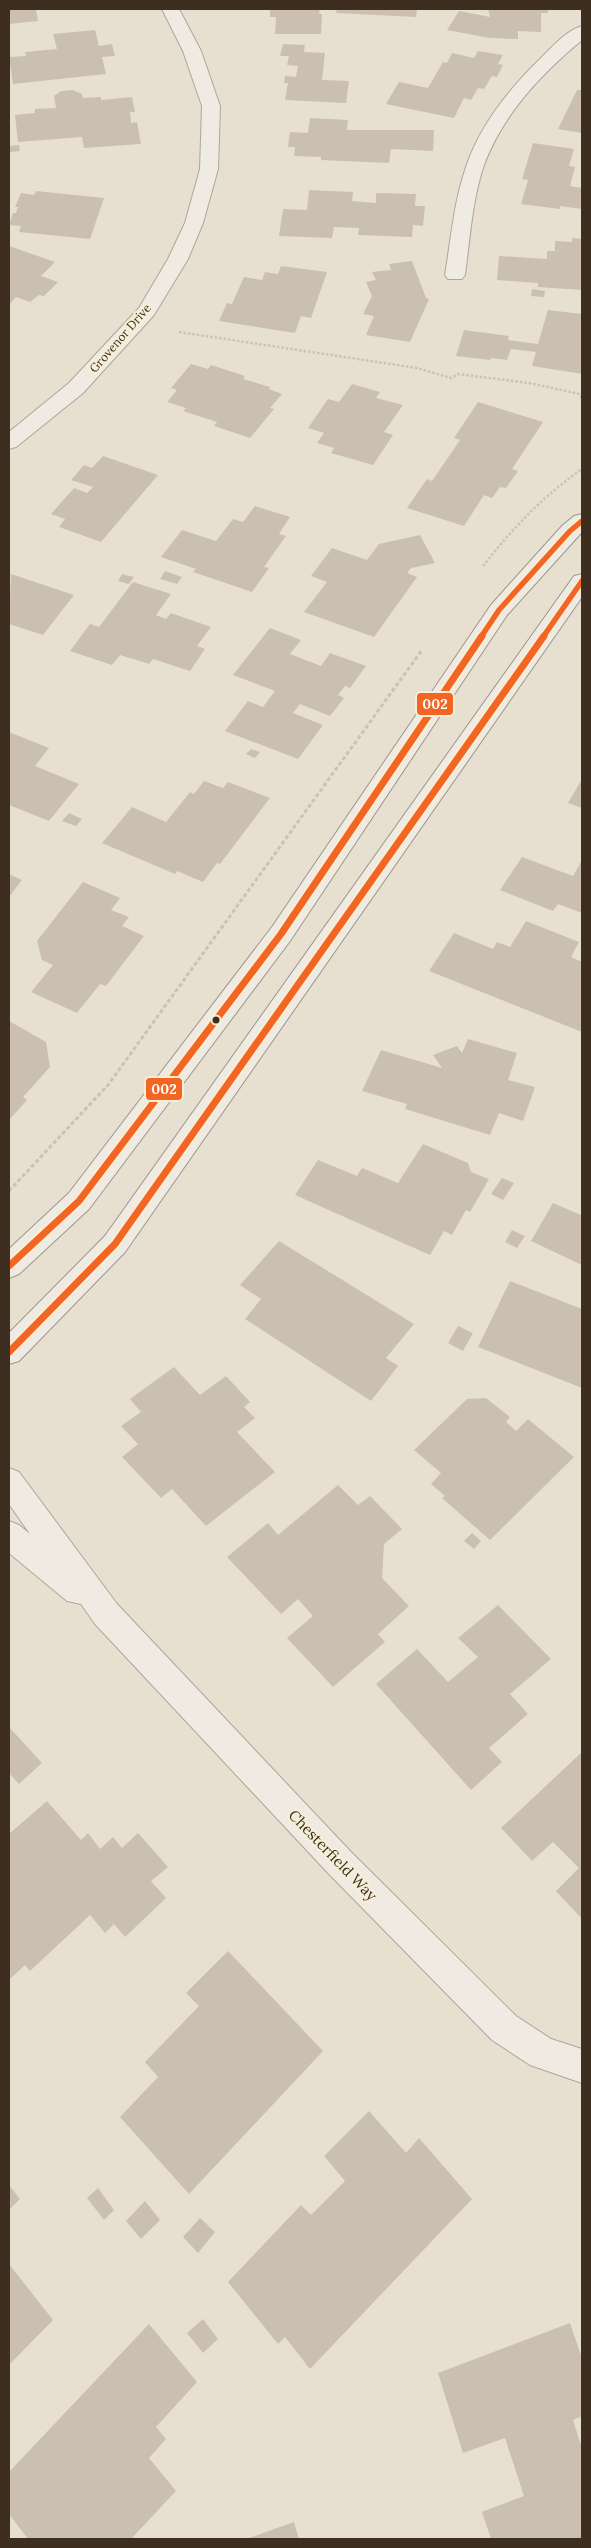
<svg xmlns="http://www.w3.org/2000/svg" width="591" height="2548" font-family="Lora,serif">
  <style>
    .building { fill: #cbbfb2 }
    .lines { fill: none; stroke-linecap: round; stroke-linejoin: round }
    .service-casing { stroke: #ada599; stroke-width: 2 }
    .minor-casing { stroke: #ada599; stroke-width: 2 }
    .tertiary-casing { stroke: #ada599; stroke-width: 2 }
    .secondary-casing { stroke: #9c958a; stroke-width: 2 }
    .path-far1 { stroke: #c8c2b9; stroke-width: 2.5; stroke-dasharray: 2.5 2; stroke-linecap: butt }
    .path { stroke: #c8c2b9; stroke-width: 3; stroke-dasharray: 4 2.5; stroke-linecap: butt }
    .service { fill: #efebe3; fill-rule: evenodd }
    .minor { fill: #efebe3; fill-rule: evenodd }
    .tertiary { fill: #efebe3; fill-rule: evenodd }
    .secondary { fill: #efebe3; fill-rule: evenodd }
    .bus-1-far1-casing { stroke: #f7eed8; stroke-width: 8 }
    .bus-1-casing { stroke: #f7eed8; stroke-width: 11 }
    .bus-1-far1 { stroke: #f26522; stroke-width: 5.5 }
    .bus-1 { stroke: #f26522; stroke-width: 7 }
    .bus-dot { fill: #3d2e20; stroke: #f7eed8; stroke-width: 2 }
    .labels { text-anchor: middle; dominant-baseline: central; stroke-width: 4.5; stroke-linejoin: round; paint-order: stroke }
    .far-street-label { font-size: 12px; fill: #3d2e20; stroke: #f7eed8 }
    .street-label { font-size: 15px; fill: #3d2e20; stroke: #f7eed8 }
    .line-badge { stroke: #f7eed8; stroke-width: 2 }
    .badge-label { font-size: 14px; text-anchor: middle; font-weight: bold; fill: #fff }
  </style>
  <rect width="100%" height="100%" fill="#e7e0d1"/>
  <g class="building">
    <polygon points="9,9 36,9 38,21 9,24"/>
    <polygon points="270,9 320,9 319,14 322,14 321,34 275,34 276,17 270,17"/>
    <polygon points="337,9 417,9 416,17 336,13"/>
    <polygon points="488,9 548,9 548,13 541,13 541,32 518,31 518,39 490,38 447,30 459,11 490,17"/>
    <polygon points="95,30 99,46 112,44 115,56 102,57 106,74 13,84 9,57 26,56 25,52 57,49 53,34"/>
    <polygon points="283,44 305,45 304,52 325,53 322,80 349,81 346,103 285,100 288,83 284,83 285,76 296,77 298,66 287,65 289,56 280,56"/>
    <polygon points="478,51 503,55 498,64 503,65 497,77 492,76 484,89 478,88 471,100 464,98 454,118 386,104 399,82 428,88 443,62 447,63 452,53 474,58"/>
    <polygon points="73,90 82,94 83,98 101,97 101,100 132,97 135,112 130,112 131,123 137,122 141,144 84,148 82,137 18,142 15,115 35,113 35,109 56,108 54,96 61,91"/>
    <polygon points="577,90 582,90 582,133 558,129"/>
    <polygon points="310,118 348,120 347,130 434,130 433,151 391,149 389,163 321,160 321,157 294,156 295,147 288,147 290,132 308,133"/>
    <polygon points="533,143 574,149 569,166 575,167 570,186 582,188 582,209 560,206 560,209 521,204 528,180 522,179"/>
    <polygon points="19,145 20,151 10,152 9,146"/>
    <polygon points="309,190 353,192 352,201 376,203 376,193 416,194 415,206 425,206 423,226 413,225 412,237 358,235 359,228 334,227 332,238 279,236 283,209 307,210"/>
    <polygon points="36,191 104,198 90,239 19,232 21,226 9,225 13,213 16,213 18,207 15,207 21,193 34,195"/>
    <polygon points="572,238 582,239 582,290 538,287 538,283 497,280 499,256 547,259 547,251 555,251 555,241 572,242"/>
    <polygon points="9,246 55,262 41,276 58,282 44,296 39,295 30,302 16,297 9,305"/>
    <polygon points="412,261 426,298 429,299 410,342 366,335 374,316 363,314 372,296 366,282 376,280 372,272 391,270 389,264"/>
    <polygon points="281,266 327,272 311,318 301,316 295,333 219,321 227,303 232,304 244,277 262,280 265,272 278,274"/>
    <polygon points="532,289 545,291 544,297 531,296"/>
    <polygon points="548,310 582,314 582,374 532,366 536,352 511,349 507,360 491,358 490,360 456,356 464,330 509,336 508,340 538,344"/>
    <polygon points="191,364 208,369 211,365 245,376 243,379 270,387 269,389 282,394 270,408 274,409 250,438 214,426 217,422 183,411 186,408 167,402 177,390 171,388"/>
    <polygon points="352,384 380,392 376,398 403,405 384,432 393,435 373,465 331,453 334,448 317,443 324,433 308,428 328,399 339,402"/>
    <polygon points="478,402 543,422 512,469 518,471 506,488 500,487 492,498 484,495 464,526 407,508 427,479 432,481 460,440 454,438"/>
    <polygon points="103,456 158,475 101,542 59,527 65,519 51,514 74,488 87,493 93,487 71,480 84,465 92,468"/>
    <polygon points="255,506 290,517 279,534 286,536 264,567 269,568 252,592 193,572 196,569 161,557 182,530 216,541 233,519 243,522"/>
    <polygon points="420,535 435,563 411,568 407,573 417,577 374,637 304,612 327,582 311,576 332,548 367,560 379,544"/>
    <polygon points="165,571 182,577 177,584 160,579"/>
    <polygon points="11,574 74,595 43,635 9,624"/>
    <polygon points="122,574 134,577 129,584 118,581"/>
    <polygon points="133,582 171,594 156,615 166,619 171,613 211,627 197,646 205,649 190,671 153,659 149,664 120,655 112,665 70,651 90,624 99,627"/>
    <polygon points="270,628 301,640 290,654 321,666 330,653 366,666 350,688 345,686 338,695 344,698 330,716 300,704 293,713 323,725 298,759 225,731 248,701 263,707 275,691 233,675"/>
    <polygon points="9,732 49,748 35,766 79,784 49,821 9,805"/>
    <polygon points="251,749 260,752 255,758 246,754"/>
    <polygon points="582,779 582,808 568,803"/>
    <polygon points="204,781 223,788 228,782 270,798 220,864 217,863 203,882 177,871 175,874 102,843 132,807 166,822 190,792 194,794"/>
    <polygon points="69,813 82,819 76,826 62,821"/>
    <polygon points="522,857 573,876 582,860 582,913 558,904 553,911 500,890"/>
    <polygon points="9,874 22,880 9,897"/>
    <polygon points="83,882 120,898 111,910 129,917 122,926 144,936 106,986 100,984 77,1013 31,992 53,965 42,960 37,941"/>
    <polygon points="526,921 579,942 571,957 582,962 582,1032 429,971 454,933 493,949 497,942 510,947"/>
    <polygon points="9,1021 46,1042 50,1067 23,1097 27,1100 9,1120"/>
    <polygon points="468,1039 517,1053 508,1080 535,1087 523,1121 499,1113 490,1135 405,1109 407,1104 362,1091 381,1050 442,1068 433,1055 457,1046 462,1053"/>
    <polygon points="423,1144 468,1163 471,1172 489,1179 470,1212 466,1210 452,1235 444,1231 430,1255 295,1195 318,1160 357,1176 362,1168 398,1183"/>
    <polygon points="502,1178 514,1183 503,1200 491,1194"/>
    <polygon points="553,1203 581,1215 582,1212 582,1265 531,1241"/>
    <polygon points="512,1230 525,1236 517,1248 505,1242"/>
    <polygon points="279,1241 414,1324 386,1358 398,1366 371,1401 245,1319 261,1299 240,1285"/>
    <polygon points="510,1281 582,1309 582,1388 478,1347"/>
    <polygon points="458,1326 473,1333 463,1351 448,1343"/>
    <polygon points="174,1367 200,1395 226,1376 250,1402 244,1407 255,1418 237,1432 275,1472 206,1526 172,1489 161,1498 122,1457 138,1444 121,1426 141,1412 130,1399"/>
    <polygon points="486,1398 510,1417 506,1422 516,1431 528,1419 574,1457 490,1540 442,1498 445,1496 431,1484 441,1473 414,1450 467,1399"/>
    <polygon points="338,1485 358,1505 370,1496 402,1529 384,1544 382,1578 409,1606 378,1634 385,1642 333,1687 287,1638 313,1616 298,1599 281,1614 227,1557 268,1523 278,1535"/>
    <polygon points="472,1533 481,1541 474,1549 464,1541"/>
    <polygon points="498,1605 551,1659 510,1694 528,1714 489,1748 502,1762 471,1790 376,1684 417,1649 448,1682 478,1657 458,1638"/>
    <polygon points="9,1727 42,1763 19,1784 9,1773"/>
    <polygon points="582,1752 582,1919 556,1891 579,1868 553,1842 532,1861 501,1828"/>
    <polygon points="47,1801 81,1840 88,1833 100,1849 113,1837 122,1848 138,1833 168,1867 151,1881 166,1898 125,1937 114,1924 105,1933 90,1915 30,1971 25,1965 9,1980 9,1834"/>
    <polygon points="228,1951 323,2051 189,2194 120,2117 158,2077 145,2062 199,2006 186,1993"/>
    <polygon points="369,2111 406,2153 419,2138 472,2199 310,2369 285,2337 278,2344 228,2282 301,2205 311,2215 345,2181 324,2156"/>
    <polygon points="9,2185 20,2199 9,2210"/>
    <polygon points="98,2188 114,2210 104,2220 87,2198"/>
    <polygon points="145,2201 160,2220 141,2239 126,2221"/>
    <polygon points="200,2218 215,2232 198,2253 183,2237"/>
    <polygon points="9,2264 53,2320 9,2365"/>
    <polygon points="203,2319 218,2339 203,2353 187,2333"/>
    <polygon points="570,2323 582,2358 582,2416 573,2420 582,2448 582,2539 491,2539 482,2512 524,2496 505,2438 463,2453 438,2373"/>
    <polygon points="149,2324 197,2382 156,2427 166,2439 149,2458 176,2491 131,2539 28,2539 9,2514 9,2472"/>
    <polygon points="294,2522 299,2539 246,2539"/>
  </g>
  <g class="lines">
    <g class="service-casing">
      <path id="service" d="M582,26V40C541,74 503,114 484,165C472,200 470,239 465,275L462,279H448L445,275C451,239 454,201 466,167C480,125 509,89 541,58C552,47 567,30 582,26Z"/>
    </g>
    <g class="minor-casing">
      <polygon id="minor" points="9,1468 19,1472 117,1604 351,1852 516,2016 551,2039 582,2049 582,2083 530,2065 492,2040 329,1874 95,1624 81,1604 67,1601 9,1553 9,1521 19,1525 30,1534 9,1504"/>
    </g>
    <g class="tertiary-casing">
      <polygon id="tertiary" points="162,9 179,9 201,51 220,106 218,169 203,223 188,259 154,315 83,393 16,447 9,449 9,432 69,383 139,308 168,259 185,223 200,169 202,106 183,51"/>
    </g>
    <g class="secondary-casing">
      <g id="secondary">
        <polygon points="582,514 582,532 507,615 290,941 89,1209 19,1274 9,1278 9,1249 69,1193 272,927 491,605 562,526 574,516"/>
        <polygon points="582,574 582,597 125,1252 19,1361 9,1364 9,1333 105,1236 574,576"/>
      </g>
    </g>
    <g class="path-far1">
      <polyline points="179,332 417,368 451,378 458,374 529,383 580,394 582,399"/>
      <path d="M483,566C512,529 543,496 582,469"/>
    </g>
    <polyline class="path" points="9,1191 108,1085 422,650"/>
    <use href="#service" class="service"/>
    <use href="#minor" class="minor"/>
    <use href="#tertiary" class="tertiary"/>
    <use href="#secondary" class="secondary"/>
    <g class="bus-1-far1-casing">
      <g id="bus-1-far1">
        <polyline points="481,637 499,610 570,531 582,521"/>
        <polyline points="543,637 582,581"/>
      </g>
    </g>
    <g class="bus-1-casing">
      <g id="bus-1">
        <polyline points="9,1266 79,1201 281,934 482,636"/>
        <polyline points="9,1352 115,1244 544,636"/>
      </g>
    </g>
    <use href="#bus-1-far1" class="bus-1-far1"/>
    <use href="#bus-1" class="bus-1"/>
  </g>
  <circle class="bus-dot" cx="216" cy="1020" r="4.5"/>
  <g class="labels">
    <g class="far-street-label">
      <text transform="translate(120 338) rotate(-49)">Grovenor Drive</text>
    </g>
    <g class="street-label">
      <text transform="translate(333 1855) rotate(46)">Chesterfield Way</text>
    </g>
  </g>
  <g class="line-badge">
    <rect x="416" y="692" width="38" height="24" rx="5" fill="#f26522"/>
    <rect x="145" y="1077" width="38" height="24" rx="5" fill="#f26522"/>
  </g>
  <g class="badge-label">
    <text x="435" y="709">002</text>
    <text x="164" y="1094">002</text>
  </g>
  <rect width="591" height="2548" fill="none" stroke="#3d2e20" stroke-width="20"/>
</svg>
